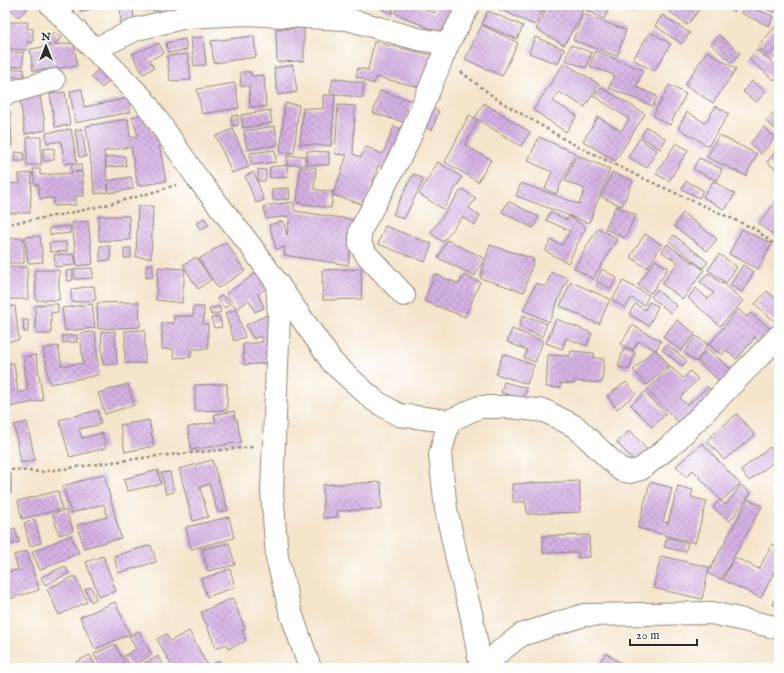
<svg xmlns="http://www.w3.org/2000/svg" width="784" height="673" font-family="'IM FELL English',serif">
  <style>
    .building { fill: url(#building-cross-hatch) }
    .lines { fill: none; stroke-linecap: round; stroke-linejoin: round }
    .street-casing { stroke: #90887a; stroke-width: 24 }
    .path { stroke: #90887a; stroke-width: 2.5; stroke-dasharray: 3 3; stroke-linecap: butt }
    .street { stroke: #fff; stroke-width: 22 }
  </style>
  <defs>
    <pattern id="building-cross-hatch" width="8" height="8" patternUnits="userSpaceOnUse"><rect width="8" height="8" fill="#d4b1e3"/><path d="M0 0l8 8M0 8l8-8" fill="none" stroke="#b698c3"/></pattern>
  </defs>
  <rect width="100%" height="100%" fill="#fff"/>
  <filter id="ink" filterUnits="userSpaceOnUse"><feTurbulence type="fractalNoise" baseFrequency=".025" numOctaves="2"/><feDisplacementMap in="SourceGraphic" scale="8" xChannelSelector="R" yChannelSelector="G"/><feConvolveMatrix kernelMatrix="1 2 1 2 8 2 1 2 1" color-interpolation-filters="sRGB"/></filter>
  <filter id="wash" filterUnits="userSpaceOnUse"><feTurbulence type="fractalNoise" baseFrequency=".012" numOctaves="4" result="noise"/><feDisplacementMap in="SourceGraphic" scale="16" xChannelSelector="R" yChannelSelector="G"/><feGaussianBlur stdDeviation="0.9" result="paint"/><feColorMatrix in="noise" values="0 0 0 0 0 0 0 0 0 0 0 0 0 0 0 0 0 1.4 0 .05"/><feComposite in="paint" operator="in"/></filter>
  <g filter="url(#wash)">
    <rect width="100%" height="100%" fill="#f4e4ca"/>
    <g id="blocks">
      <g class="building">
        <polygon points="6,5 31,5 19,17"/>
        <polygon points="79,5 106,5 81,12"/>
        <polygon points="120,5 133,5 134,24 121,25"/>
        <polygon points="143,5 180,5 179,12 143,10"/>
        <polygon points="382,5 394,5 392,13 381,9"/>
        <polygon points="399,5 417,5 434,13 437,5 456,5 444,35 395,13"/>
        <polygon points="490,5 546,5 535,25"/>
        <polygon points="549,5 563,5 566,8 568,5 585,5 580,16 581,16 564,45 536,29"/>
        <polygon points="588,5 611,5 604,19 586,10"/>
        <polygon points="617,5 636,5 632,12"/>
        <polygon points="670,5 703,5 687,25 666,9"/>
        <polygon points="725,5 739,5 734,12"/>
        <polygon points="744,5 773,16 769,26 741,13"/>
        <polygon points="766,5 779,5 774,13 764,8"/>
        <polygon points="488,11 523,26 517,39 482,24"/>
        <polygon points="583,14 626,30 617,56 573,40"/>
        <polygon points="662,15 690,33 682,44 655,26"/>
        <polygon points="5,22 28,22 27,28 33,29 33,42 27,42 27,50 5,49"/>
        <polygon points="779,22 779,44 769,56 758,47"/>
        <polygon points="482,25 518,43 502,76 465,59"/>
        <polygon points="304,28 304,61 277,62 276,29"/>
        <polygon points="54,32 61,38 54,45 74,43 77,66 33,71 30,49 51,46 46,42"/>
        <polygon points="650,32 671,44 654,71 633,59"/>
        <polygon points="719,35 740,53 732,63 711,44"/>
        <polygon points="254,36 256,57 214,63 211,41"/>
        <polygon points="203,37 206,65 194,66 191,38"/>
        <polygon points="535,37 564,49 558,64 529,53"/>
        <polygon points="185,39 187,50 168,53 166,43"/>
        <polygon points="374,42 432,55 424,88 376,77 374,84 365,81 365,79 356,77 358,68 368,70"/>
        <polygon points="159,43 164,53 149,60 154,68 143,74 132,54"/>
        <polygon points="571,45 592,53 586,68 565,60"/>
        <polygon points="757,50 779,68 779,74 774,80 749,59"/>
        <polygon points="596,51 643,70 636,87 657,96 653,106 609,88 614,75 590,66"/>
        <polygon points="707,51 736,69 713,103 685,85"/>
        <polygon points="23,52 23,66 5,67 5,53"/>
        <polygon points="188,54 191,80 170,81 167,56"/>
        <polygon points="564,63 599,84 585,107 559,92 553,101 577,116 566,132 533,110"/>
        <polygon points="293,65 297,92 278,95 274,68"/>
        <polygon points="100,67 112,78 102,88 91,77"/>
        <rect x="8" y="69" width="16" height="8"/>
        <polygon points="241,72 251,72 251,76 264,75 266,107 250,107 249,86 240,86"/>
        <polygon points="333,78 364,83 362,98 330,93"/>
        <polygon points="752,81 765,91 757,102 743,92"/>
        <polygon points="235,83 239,108 202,114 197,89"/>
        <polygon points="669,85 686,94 670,125 653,116"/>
        <polygon points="601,87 645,114 615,161 583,141 598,117 621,131 629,119 594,96"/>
        <polygon points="82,89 84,107 128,98 131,112 75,123 70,91"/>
        <polygon points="380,91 413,101 406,123 373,113"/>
        <polygon points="65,92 70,125 55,127 50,94"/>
        <polygon points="323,95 335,95 331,146 300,144 303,108 323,109"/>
        <polygon points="40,96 46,130 25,134 20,99"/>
        <polygon points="285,103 299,105 294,153 280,152"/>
        <polygon points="484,103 530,132 521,146 475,118"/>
        <polygon points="338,105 355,106 353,154 361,157 366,147 383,154 394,126 408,132 392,171 378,165 365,205 333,195 347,155 335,154"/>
        <polygon points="716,106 729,114 708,146 678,128 687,112 705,123"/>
        <polygon points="431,108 439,111 432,130 424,127"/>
        <polygon points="270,110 272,123 243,128 241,115"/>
        <polygon points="5,111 10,111 12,146 5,147"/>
        <polygon points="775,111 779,115 779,129 777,131 766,121"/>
        <polygon points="147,113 152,133 157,133 166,181 138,186 131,147 104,151 107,181 131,177 133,189 109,193 108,184 108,192 95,194 86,126 128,119 130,137 138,136 132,117"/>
        <polygon points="238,115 238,125 232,126 231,116"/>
        <polygon points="469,115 478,120 465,145 491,160 478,182 445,162"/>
        <polygon points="275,126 278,145 247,150 244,131"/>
        <polygon points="647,127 666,139 660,149 641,137"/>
        <polygon points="764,127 776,137 761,154 750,144"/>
        <polygon points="71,129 77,162 65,164 61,141 47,143 46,133"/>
        <polygon points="82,129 86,157 79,157 75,130"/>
        <polygon points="233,129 249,167 232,173 216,136"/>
        <polygon points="719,135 757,154 746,176 707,157"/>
        <rect x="27" y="137" width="14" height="28"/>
        <polygon points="539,137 575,153 556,194 545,189 552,172 528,161"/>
        <polygon points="639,139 657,150 647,168 628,157"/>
        <polygon points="676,143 688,150 669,181 656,174"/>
        <polygon points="54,148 54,160 44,161 43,149"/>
        <polygon points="779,148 779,172 767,162"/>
        <polygon points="275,150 276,162 251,165 250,153"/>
        <polygon points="307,151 329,152 329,165 307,165"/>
        <polygon points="15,152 24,153 24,161 14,161"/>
        <polygon points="576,155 610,169 589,223 516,196 521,183 579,204 585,189 565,181"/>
        <polygon points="125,156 126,166 106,167 106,157"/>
        <rect x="287" y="156" width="18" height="9"/>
        <polygon points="699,158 722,169 717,181 693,169"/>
        <polygon points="438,162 462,177 443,209 419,194"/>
        <polygon points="81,164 82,171 74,172 82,172 84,196 76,196 76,205 54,206 53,198 40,199 38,184 35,185 33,169 40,169 40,175 72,173 71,165"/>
        <polygon points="287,165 288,177 270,178 270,167"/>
        <polygon points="300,167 316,168 314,189 333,192 331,208 297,203"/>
        <polygon points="258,169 266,170 265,181 258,181"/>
        <polygon points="254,172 264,200 256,203 245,176"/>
        <polygon points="612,172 633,181 622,206 601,197"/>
        <polygon points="32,173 30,213 7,213 6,184 20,183 19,174"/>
        <polygon points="413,174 424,179 404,219 393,214"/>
        <polygon points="686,181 703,190 699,198 682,189"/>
        <polygon points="713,181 735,194 725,210 703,197"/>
        <polygon points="289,188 290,199 273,200 272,189"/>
        <polygon points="462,189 476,198 469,208 480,215 475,225 462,217 443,242 430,233"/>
        <polygon points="508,201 539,217 533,228 502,212"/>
        <polygon points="776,201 779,203 779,239 759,224"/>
        <polygon points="293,202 295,211 355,220 348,265 284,255 285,247 276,249 269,225 283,221 287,235 290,216 266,219 264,206"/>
        <polygon points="138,206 153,206 151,258 136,257"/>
        <polygon points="616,206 636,215 625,238 605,229"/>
        <polygon points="550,212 567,220 569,216 586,227 568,263 545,251 551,240 562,245 570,231 546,220"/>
        <polygon points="683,213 717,239 707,251 674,226"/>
        <polygon points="98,216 129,216 130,240 99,241"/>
        <polygon points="204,218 209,225 200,230 196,223"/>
        <polygon points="88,221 93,264 77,266 72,223"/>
        <polygon points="70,226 71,233 50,235 49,228"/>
        <polygon points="385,226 432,244 425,262 378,244"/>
        <polygon points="598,228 617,239 593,279 574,268"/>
        <polygon points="742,229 772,244 758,269 729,254"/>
        <polygon points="645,234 662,245 647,268 630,257"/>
        <polygon points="674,235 708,262 703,268 669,241"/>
        <polygon points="40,236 43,262 28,263 25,237"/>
        <rect x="8" y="238" width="16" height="25"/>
        <polygon points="447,240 484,258 475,276 438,258"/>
        <polygon points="66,242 67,251 50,252 49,243"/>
        <polygon points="226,242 245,271 218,288 199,259"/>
        <polygon points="667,244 704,270 683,299 662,284 678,262 662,252"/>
        <polygon points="490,245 534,259 524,292 480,278"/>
        <polygon points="100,246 110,246 111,260 100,261"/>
        <rect x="124" y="248" width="7" height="10"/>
        <polygon points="74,254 76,265 55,267 54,255"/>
        <polygon points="719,254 737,267 726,283 708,270"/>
        <polygon points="196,257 211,280 198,289 183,265"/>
        <polygon points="655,260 668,268 651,293 638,285"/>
        <polygon points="153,264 153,277 146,278 146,265"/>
        <polygon points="743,265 754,272 742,292 730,285"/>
        <polygon points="5,267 27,267 28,299 5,299"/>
        <polygon points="158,267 185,269 182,303 156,300"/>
        <polygon points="92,268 93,278 75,279 74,269"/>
        <polygon points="361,269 362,299 323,300 322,270"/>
        <polygon points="602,269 617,278 611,289 596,281"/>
        <polygon points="35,270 59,270 59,300 36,300"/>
        <polygon points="72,270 73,280 67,281 66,271"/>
        <polygon points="260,270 271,285 258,294 264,308 255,312 249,300 237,309 226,294"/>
        <polygon points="552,272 568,278 549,322 523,310 536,283 545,287"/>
        <polygon points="708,273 722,284 723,283 743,301 720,326 688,298 696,288 708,299 714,293 700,282"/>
        <polygon points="435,274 459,284 464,275 480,282 465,317 424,301"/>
        <polygon points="623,281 649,295 644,305 631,298 625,308 612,300"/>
        <polygon points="571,282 610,299 599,324 560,306"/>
        <polygon points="94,286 96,300 72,302 71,289"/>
        <polygon points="657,290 677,306 671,313 651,297"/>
        <polygon points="767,291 779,302 778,324 755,304"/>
        <polygon points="222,295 230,304 225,308 217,299"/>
        <polygon points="139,302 140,327 98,329 97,303"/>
        <polygon points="649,302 658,306 649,326 629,314 635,304 645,310"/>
        <polygon points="46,304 58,304 58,312 51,313 51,334 36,334 35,306"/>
        <polygon points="92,304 95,328 65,331 62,308"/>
        <polygon points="15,306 19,340 5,342 5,307"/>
        <polygon points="219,306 221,312 211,315 209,309"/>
        <polygon points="193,307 204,307 203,324 208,324 208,349 191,349 191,357 174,358 173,349 162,349 162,323 174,323 173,316 193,316"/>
        <polygon points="738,309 747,317 750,313 752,314 772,330 762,343 755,337 737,359 726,350 722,355 709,345"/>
        <polygon points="236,310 245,337 234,341 225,313"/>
        <polygon points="269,314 277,328 267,333 271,343 271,363 244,365 243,344 263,342 260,336 253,339 246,325"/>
        <polygon points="523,315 547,324 542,337 519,327"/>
        <polygon points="219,316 222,327 214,328 211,318"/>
        <polygon points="556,319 592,333 587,346 566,338 562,349 546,343"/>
        <polygon points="23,320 28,320 28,332 24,332"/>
        <polygon points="677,320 695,334 681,351 663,337"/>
        <polygon points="632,325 661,341 656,350 638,341 633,350 621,344"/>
        <polygon points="512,329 543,341 535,362 524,358 527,350 507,342"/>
        <polygon points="145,330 145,363 125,363 125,331"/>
        <polygon points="115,331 117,364 103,365 101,332"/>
        <polygon points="95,332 99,375 50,384 43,349 58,346 62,366 83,363 80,333"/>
        <polygon points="77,335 77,342 63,343 62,336"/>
        <polygon points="696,336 708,344 696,362 684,353"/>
        <polygon points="667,344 687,361 682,366 662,350"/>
        <polygon points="624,349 635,352 629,370 618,366"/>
        <polygon points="655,349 669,365 647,385 633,370"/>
        <polygon points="708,349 734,372 723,384 697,361"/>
        <polygon points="571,351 594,353 594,358 604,359 602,383 575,381 574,384 560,383 560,388 546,387 548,355 570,356"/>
        <polygon points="503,354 534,365 527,384 496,374"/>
        <polygon points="36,355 43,400 5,408 5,364 14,363 18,393 28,390 23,357"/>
        <polygon points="671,367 683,378 690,371 698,379 680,398 687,405 708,387 715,395 682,426 647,390"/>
        <polygon points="504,382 527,388 524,398 501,393"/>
        <polygon points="626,382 636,394 617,409 607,396"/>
        <polygon points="128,384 134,405 105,414 98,393"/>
        <polygon points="227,384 227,410 195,411 195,385"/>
        <polygon points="645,392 666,414 652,427 631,405"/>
        <polygon points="98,410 101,424 79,429 82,438 102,433 106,448 70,457 59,420"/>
        <polygon points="234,411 235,419 237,419 241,442 191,450 188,427 216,422 214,415"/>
        <polygon points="737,414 755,435 724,460 707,440"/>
        <polygon points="149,420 154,446 125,452 120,425"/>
        <polygon points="27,422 35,460 21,463 14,425"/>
        <polygon points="630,430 647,450 634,461 617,442"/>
        <polygon points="702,443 740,484 721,501 693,470 686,477 676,466"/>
        <polygon points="770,447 779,458 749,481 741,470"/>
        <polygon points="212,460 228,510 218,513 209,484 200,487 208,517 193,521 179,469"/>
        <polygon points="158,470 161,484 127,491 124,479"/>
        <polygon points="170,472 174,492 166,494 161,473"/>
        <rect x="5" y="474" width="6" height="19"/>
        <polygon points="104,474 121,538 84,548 77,525 107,517 104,504 71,513 63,486"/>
        <polygon points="579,481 581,512 527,514 526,502 513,502 512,484"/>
        <polygon points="381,482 382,509 337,511 338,517 323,518 323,485"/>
        <polygon points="650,482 672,488 663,522 668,523 678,486 693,490 691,497 707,501 695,543 638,528"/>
        <polygon points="741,485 751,493 730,521 713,508 719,500 726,505"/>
        <polygon points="58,491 62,509 22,519 18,501"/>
        <polygon points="748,499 762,506 721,580 708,573"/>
        <polygon points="66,510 73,531 59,535 53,514"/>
        <polygon points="229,517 234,538 191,549 186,527"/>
        <polygon points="35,519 41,543 30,546 24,523"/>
        <polygon points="15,528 19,542 6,546 5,531"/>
        <polygon points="71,535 79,553 40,570 32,552"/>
        <polygon points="589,535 590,557 578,558 578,552 543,553 543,536"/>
        <polygon points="667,537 688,543 685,552 664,547"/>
        <polygon points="229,543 235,565 208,571 202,549"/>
        <polygon points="772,544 779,548 779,562 761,598 723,580 734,557 759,569"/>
        <polygon points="151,545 156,562 118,573 114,556"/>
        <polygon points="27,551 39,590 5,600 5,573 18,570 14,555"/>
        <polygon points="103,556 116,591 99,597 86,562"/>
        <polygon points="661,556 709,567 702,599 653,588"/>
        <polygon points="65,566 69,573 45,585 41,577"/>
        <polygon points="230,569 235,587 207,597 201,579"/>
        <polygon points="75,576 87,602 59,615 47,589"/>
        <polygon points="91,587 96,599 91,602 85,589"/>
        <polygon points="779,592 779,608 772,604"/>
        <polygon points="233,598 245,629 242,630 246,641 228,649 226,644 216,648 201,612"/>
        <polygon points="115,602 130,634 95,649 80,617"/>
        <polygon points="139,631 152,655 131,667 124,656 136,649 129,636"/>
        <polygon points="189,631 207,664 201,668 173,668 157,639 166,634 170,641"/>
        <polygon points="115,644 127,668 101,668 94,654"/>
        <polygon points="5,650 12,668 5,668"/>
        <polygon points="606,653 628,668 601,668 597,666"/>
        <polygon points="90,655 97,668 79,668 76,662"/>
        <polygon points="158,656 164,668 141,668 140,666"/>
        <polygon points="220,660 224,668 206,668"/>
      </g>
    </g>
  </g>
  <g filter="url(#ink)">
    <use href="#blocks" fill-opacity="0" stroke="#90887a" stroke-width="1"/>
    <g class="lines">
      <g class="street-casing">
        <g id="street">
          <polyline points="51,5 143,99 198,179 250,245 277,283 279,315 272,491 277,557 290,610 310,668"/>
          <polyline points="95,49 137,29 186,17 246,14 347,19 418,39 448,44"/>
          <polyline points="5,94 54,80"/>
          <polyline points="277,283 333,363 375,401 399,415 449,421 479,407 510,407 545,411 576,427 621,470 630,472 641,469 675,442 779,336"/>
          <polyline points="404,295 366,254 360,244 360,231 406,146 448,44 469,5"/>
          <polyline points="449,421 440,455 446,509 459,568 471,613 481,668"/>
          <polyline points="485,668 499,652 521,635 584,615 712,613 779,628"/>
        </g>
      </g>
      <g class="path">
        <polyline points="461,72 498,100 569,142 638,176 755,229 779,248"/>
        <path d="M5,224C63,216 120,203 176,185"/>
        <polyline points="5,469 40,472 157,456 253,447"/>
      </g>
      <use href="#street" class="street"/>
    </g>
  </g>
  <rect width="784" height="673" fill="none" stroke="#fff" stroke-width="20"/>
  <g transform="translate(46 46)" stroke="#ffffff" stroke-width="3" paint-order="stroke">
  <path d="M0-3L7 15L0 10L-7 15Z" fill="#2b2b2b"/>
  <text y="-6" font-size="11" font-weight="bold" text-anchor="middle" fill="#2b2b2b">N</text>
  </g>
  <path d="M630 639v6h67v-6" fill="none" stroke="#2b2b2b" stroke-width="2"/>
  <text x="636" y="639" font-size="12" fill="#2b2b2b" stroke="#ffffff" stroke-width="3" paint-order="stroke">20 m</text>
</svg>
